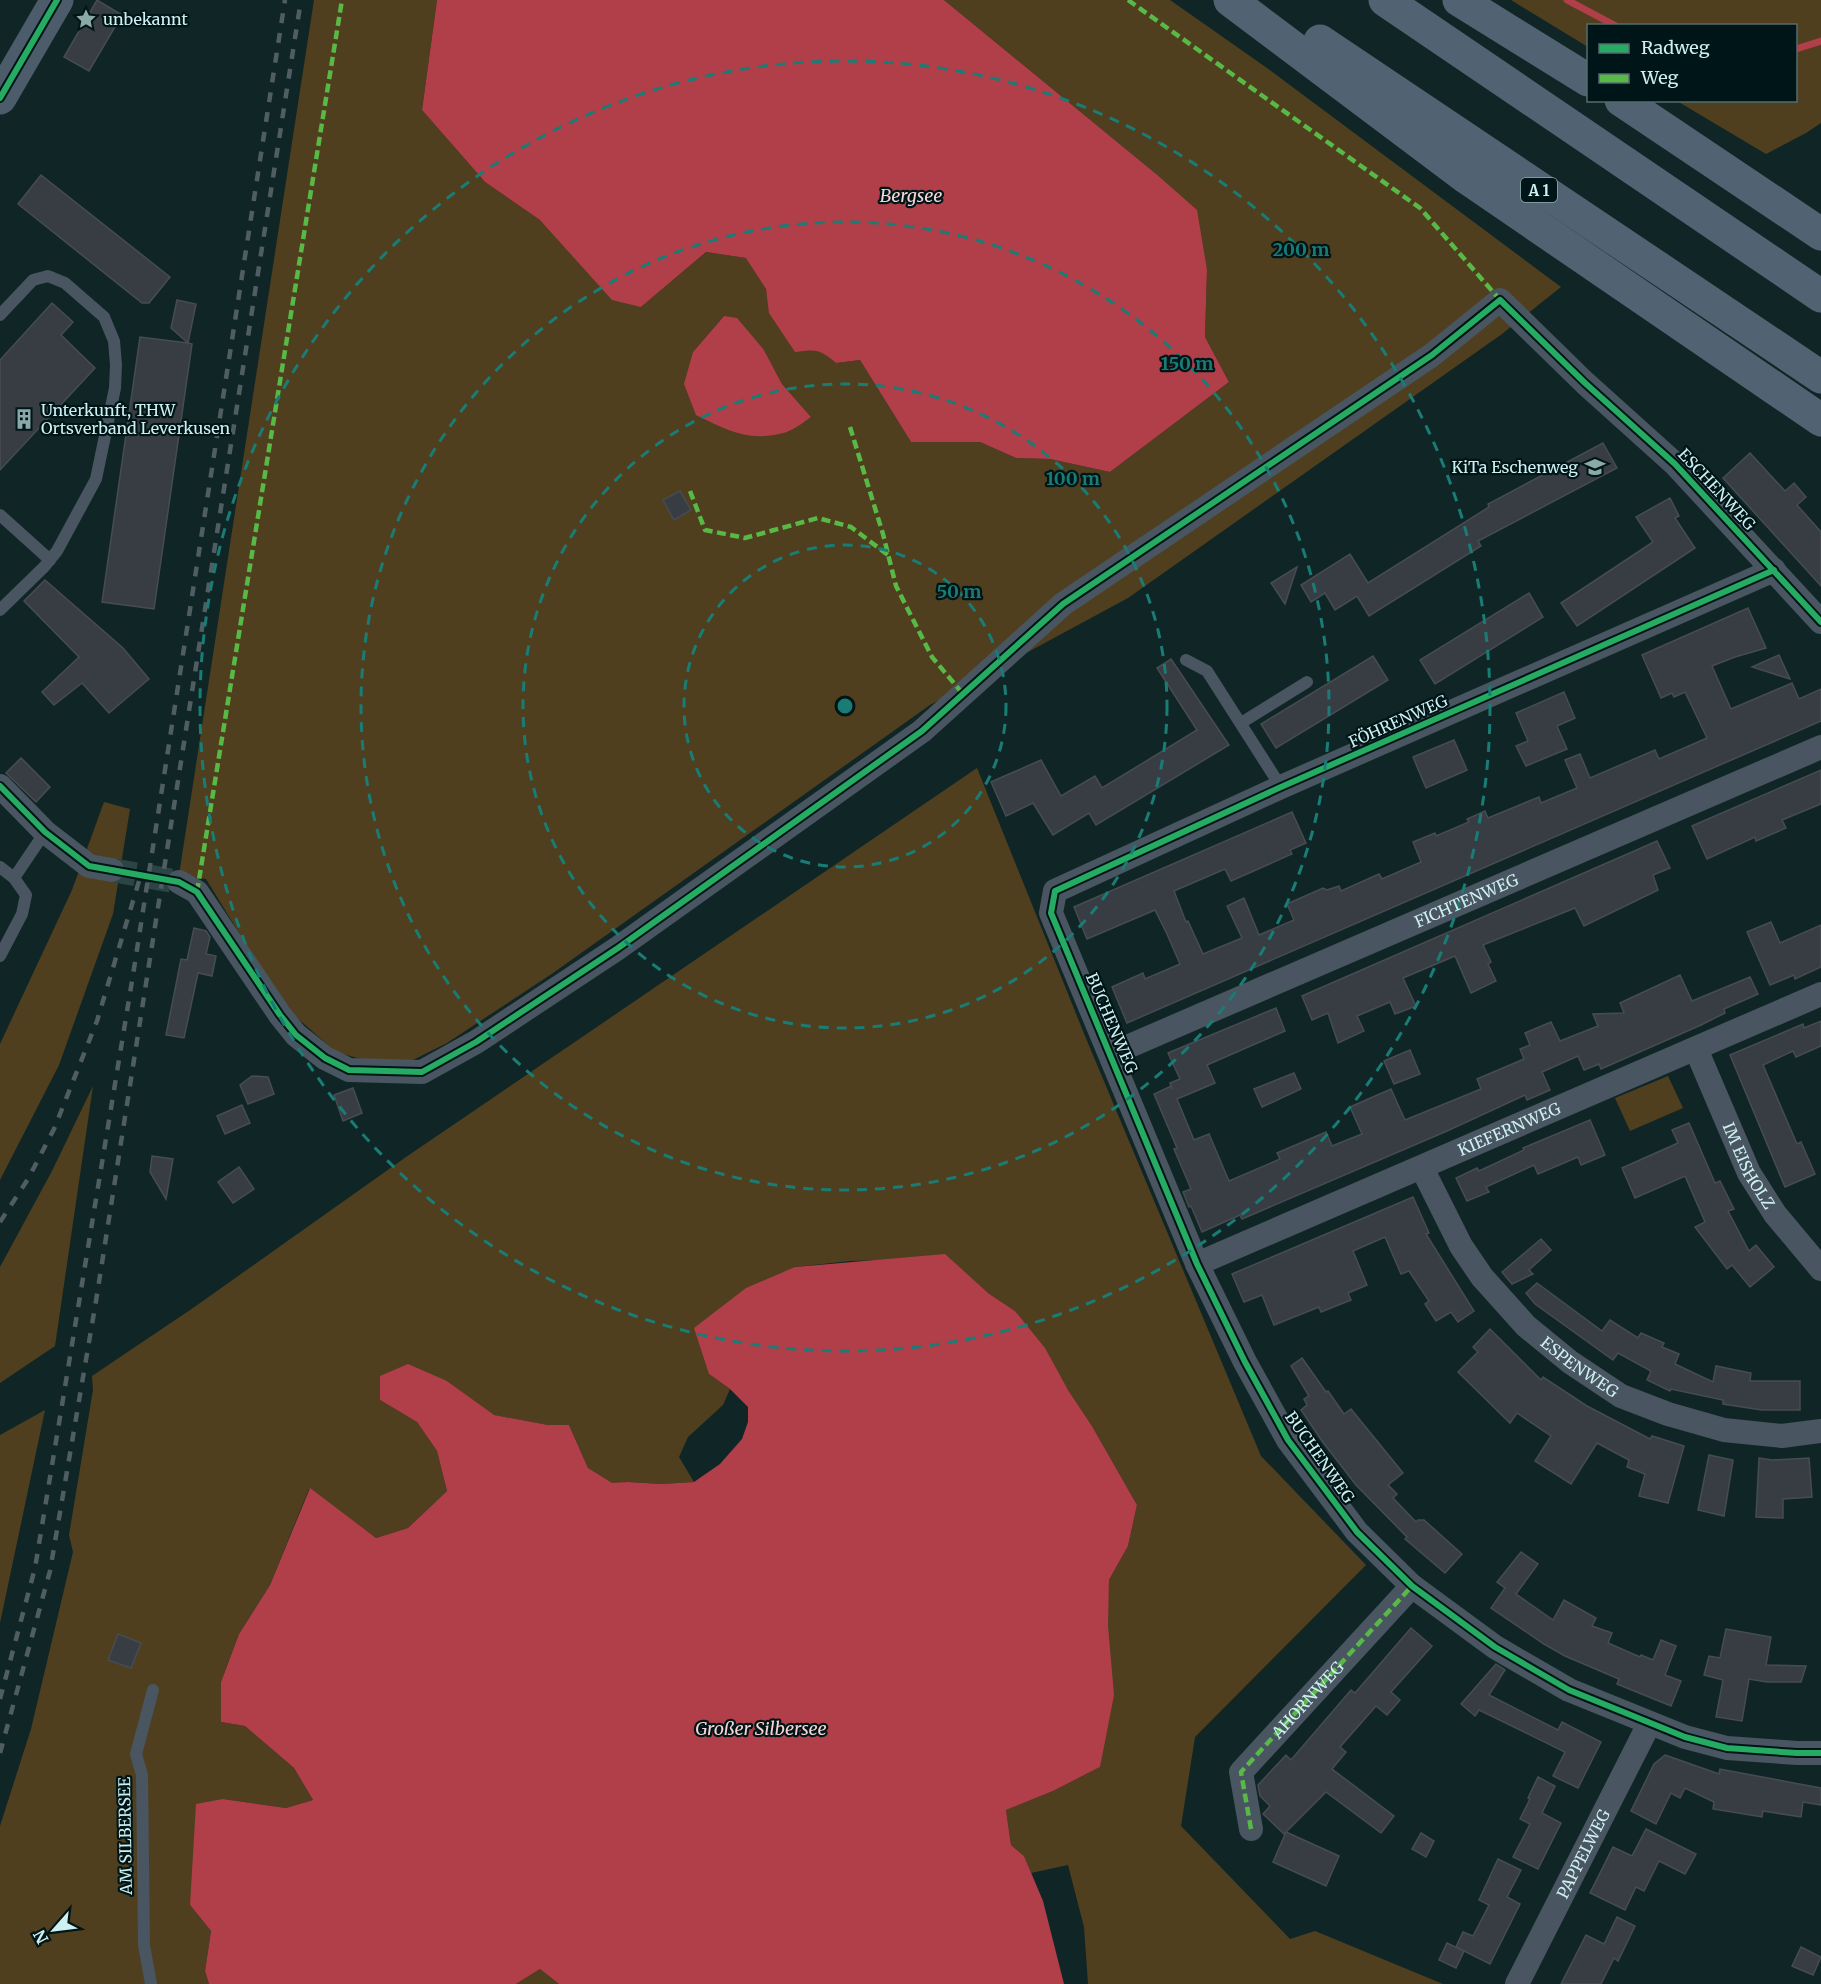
<svg xmlns="http://www.w3.org/2000/svg" width="1821" height="1984" font-family="Merriweather,serif">
  <style>
    .green { fill: #4f3f1e; fill-rule: evenodd }
    .water { fill: #b13f49 }
    .lines { fill: none; stroke-linecap: round; stroke-linejoin: round }
    .stream { stroke: #b13f49; stroke-width: 7 }
    .building { fill: #383d44; stroke: #464c52; stroke-width: 1.5 }
    .minor-tunnel { stroke: #2c4444; stroke-width: 24; stroke-dasharray: 24 12; stroke-linecap: butt }
    .service { stroke: #495561; stroke-width: 12 }
    .minor { stroke: #495561; stroke-width: 24 }
    .primary { stroke: #4c5c6b; stroke-width: 33 }
    .motorway { stroke: #516272; stroke-width: 33 }
    .rail { stroke: #505e63; stroke-width: 4.5; stroke-dasharray: 10 10; stroke-linecap: butt }
    .quiet { stroke: #58b947; stroke-width: 4.5; stroke-dasharray: 9 4.5; stroke-linecap: butt }
    .cycleway-casing { stroke: #001517; stroke-width: 10 }
    .cycleway { stroke: #26ab63; stroke-width: 6 }
    .ring { fill: none; stroke: #197c75; stroke-width: 3; stroke-dasharray: 10 8 }
    .labels { text-anchor: middle; dominant-baseline: central; stroke-width: 4.5; stroke-linejoin: round; paint-order: stroke }
    .shield { fill: #001517; stroke: #90aeb0; stroke-width: 1.5 }
    .shield-label { font-size: 15px; font-weight: bold; fill: #cef0f1 }
    .poi-label { font-size: 16px; fill: #cef0f1; stroke: #001517; text-anchor: start }
    .street-label { font-size: 16px; fill: #cef0f1; stroke: #001517 }
    .water-label { font-size: 18px; font-style: italic; fill: #f8d5d5; stroke: #001517 }
    .centre { fill: #197c75; stroke: #001517; stroke-width: 3 }
    .ring-label { font-size: 18px; text-anchor: middle; font-weight: bold; fill: #197c75; stroke: #001517; stroke-width: 4.5; stroke-linejoin: round; paint-order: stroke }
  </style>
  <rect width="100%" height="100%" fill="#102626"/>
  <g class="green">
    <path d="M314,0H437L422,110L485,182L540,220L641,307L706,252L747,258L766,289L770,313L815,349L824,352L836,363L860,360L911,442H980L1016,458L1050,459L1110,472L1229,382L1205,337L1207,270L1155,173L944,0H1170L1267,68L1561,287L1502,334L1128,598L930,705L553,973L447,1043L409,1062L361,1059L336,1052L295,1016L249,949L206,879L179,875ZM724,316L764,350L782,384L811,417L788,432L693,352Z"/>
    <polygon points="1511,0 1821,0 1821,123 1806,133 1766,154 1677,101 1796,100 1796,26 1588,26 1588,47"/>
    <polygon points="977,768 1085,1036 1261,1456 1366,1565 1195,1737 1181,1826 1290,1939 1315,1931 1443,1984 1088,1984 1084,1927 1068,1865 1031,1873 1024,1856 1011,1845 1006,1810 1053,1791 1100,1767 1109,1580 1128,1546 1137,1505 1092,1426 1015,1311 988,1293 884,1260 850,1261 795,1267 709,1374 730,1389 723,1405 688,1437 679,1457 694,1482 661,1484 628,1482 612,1484 588,1468 569,1425 548,1425 493,1415 447,1381 380,1400 417,1422 437,1451 447,1491 408,1528 376,1538 309,1489 270,1585 239,1634 221,1682 221,1722 245,1726 294,1768 313,1800 286,1808 223,1799 190,1905 211,1931 205,1971 209,1984 0,1984 0,1826 31,1729 73,1552 69,1535 93,1390 92,1376 193,1308 406,1157"/>
    <polygon points="104,802 130,809 113,914 59,1065 0,1180 0,1044 72,890"/>
    <polygon points="1668,1076 1683,1108 1630,1131 1615,1098"/>
    <polygon points="93,1086 55,1346 0,1383 0,1267 52,1171"/>
    <polygon points="45,1410 0,1623 0,1435"/>
    <polygon points="540,1969 559,1984 516,1984"/>
  </g>
  <g class="water">
    <path d="M437,0H944L1155,173L1197,210L1207,270L1205,337L1229,382L1110,472L1050,459L1016,458L980,442H911L860,360L836,363C820,349 816,349 795,352L769,313L766,289L746,258L706,252L641,307L612,300L540,220L485,182L422,110Z"/>
    <path d="M724,316L737,318L764,350L782,384L811,417C804,422 795,429 787,432C749,443 729,431 696,415L684,384L693,352Z"/>
    <polygon points="945,1254 988,1293 1015,1311 1045,1348 1068,1390 1092,1426 1137,1505 1128,1546 1109,1580 1108,1626 1114,1695 1100,1767 1053,1791 1006,1810 1011,1845 1024,1856 1043,1901 1064,1984 559,1984 540,1969 516,1984 209,1984 205,1971 211,1931 190,1905 196,1804 223,1799 286,1808 313,1800 294,1768 245,1726 221,1722 221,1682 239,1634 270,1585 310,1488 376,1538 408,1528 447,1491 437,1451 417,1422 380,1400 380,1376 408,1364 447,1381 494,1415 548,1425 569,1425 588,1468 612,1483 628,1482 661,1484 694,1482 720,1464 742,1439 748,1422 748,1407 730,1389 709,1374 694,1328 746,1288 795,1267"/>
  </g>
  <g class="lines">
    <g class="stream">
      <polyline points="1567,0 1616,26"/>
      <polyline points="1796,49 1821,41"/>
    </g>
  </g>
  <g class="building">
    <polygon points="97,0 122,15 89,71 64,57"/>
    <polygon points="41,175 170,277 149,303 142,303 18,204"/>
    <polygon points="177,300 196,304 188,343 192,344 154,609 102,602 140,337 188,343 171,328"/>
    <polygon points="52,303 73,322 61,335 95,368 0,470 0,360"/>
    <polygon points="1603,443 1617,468 1478,541 1481,546 1369,616 1357,596 1335,610 1325,593 1311,602 1301,585 1350,554 1368,583 1489,507 1488,504"/>
    <polygon points="1750,453 1785,491 1794,483 1806,497 1797,505 1821,532 1821,586 1723,478"/>
    <polygon points="680,491 691,510 674,520 663,500"/>
    <polygon points="1670,498 1679,516 1675,518 1695,548 1577,626 1561,603 1653,542 1636,517"/>
    <polygon points="1297,567 1285,604 1271,583"/>
    <polygon points="45,580 123,648 149,679 109,713 82,683 54,705 42,692 79,657 24,601"/>
    <polygon points="1529,593 1543,617 1435,684 1420,660"/>
    <polygon points="1748,608 1766,648 1735,657 1712,666 1731,709 1792,683 1799,699 1821,689 1821,721 1127,1023 1112,987 1143,973 1145,979 1180,964 1167,934 1155,910 1087,939 1074,907 1292,812 1306,843 1290,850 1292,854 1231,881 1225,869 1174,891 1186,922 1188,921 1203,954 1242,938 1227,906 1244,898 1259,935 1294,920 1287,904 1323,888 1327,890 1339,886 1341,891 1379,874 1382,879 1421,862 1413,842 1435,833 1436,836 1469,822 1467,819 1485,811 1488,818 1539,797 1541,803 1577,788 1565,760 1580,754 1590,778 1655,750 1659,759 1707,738 1685,692 1674,697 1672,693 1661,698 1642,655"/>
    <polygon points="1779,655 1790,679 1752,667"/>
    <polygon points="1373,656 1388,680 1276,748 1261,724"/>
    <polygon points="1171,659 1229,745 1096,825 1089,813 1053,835 1033,803 1006,816 991,782 1041,760 1061,796 1095,776 1102,788 1197,730 1157,668"/>
    <polygon points="1564,692 1575,718 1557,726 1567,749 1526,766 1516,746 1528,741 1516,713"/>
    <polygon points="1454,740 1467,770 1426,788 1413,757"/>
    <polygon points="21,758 50,787 36,802 6,773"/>
    <polygon points="1821,770 1821,804 1782,820 1786,828 1756,841 1755,837 1707,859 1692,826"/>
    <polygon points="1657,841 1670,868 1653,875 1658,890 1584,926 1575,908 1483,945 1491,962 1488,964 1496,981 1471,993 1455,956 1403,978 1416,1006 1395,1014 1390,1002 1357,1016 1364,1031 1338,1043 1328,1013 1312,1020 1302,996"/>
    <polygon points="1771,922 1780,943 1821,925 1821,967 1795,979 1794,975 1770,985 1747,932"/>
    <polygon points="194,928 206,931 210,937 206,954 216,956 212,976 198,973 184,1038 166,1035 181,959 187,960"/>
    <polygon points="1680,975 1692,1001 1750,977 1758,994 1724,1009 1725,1013 1701,1025 1601,1069 1599,1064 1584,1070 1578,1056 1542,1072 1550,1090 1527,1100 1525,1095 1447,1131 1242,1219 1240,1215 1202,1232 1191,1206 1189,1207 1183,1192 1191,1189 1174,1149 1177,1148 1154,1094 1171,1086 1172,1089 1170,1083 1180,1079 1168,1053 1276,1008 1285,1031 1207,1065 1215,1083 1177,1099 1194,1140 1209,1134 1229,1181 1280,1159 1277,1153 1326,1132 1332,1146 1362,1134 1350,1107 1391,1089 1405,1120 1481,1089 1477,1079 1524,1059 1520,1049 1530,1045 1525,1033 1551,1022 1560,1041 1598,1026 1593,1014 1624,1013 1620,1003"/>
    <polygon points="1821,1021 1821,1046 1796,1057 1793,1051 1763,1065 1797,1144 1801,1142 1815,1174 1785,1187 1730,1055 1803,1024 1804,1028"/>
    <polygon points="1410,1050 1420,1074 1394,1084 1384,1061"/>
    <polygon points="1294,1073 1301,1089 1262,1107 1254,1089"/>
    <polygon points="252,1076 268,1077 274,1094 248,1104 240,1085"/>
    <polygon points="353,1088 362,1113 343,1121 334,1095"/>
    <polygon points="242,1105 250,1123 225,1134 217,1116"/>
    <polygon points="1590,1120 1605,1155 1581,1165 1578,1157 1538,1174 1534,1165 1486,1187 1489,1192 1467,1201 1456,1178 1477,1168 1479,1171 1524,1150 1523,1148"/>
    <polygon points="1689,1123 1715,1183 1720,1181 1734,1209 1728,1211 1749,1251 1756,1245 1774,1267 1750,1287 1732,1265 1727,1269 1695,1227 1705,1222 1685,1176 1635,1198 1622,1168 1678,1143 1672,1130"/>
    <polygon points="152,1156 173,1159 166,1199 150,1172"/>
    <polygon points="239,1167 254,1189 233,1203 218,1182"/>
    <polygon points="1413,1197 1429,1233 1426,1234 1474,1311 1458,1322 1451,1312 1436,1321 1425,1304 1429,1301 1409,1271 1401,1274 1385,1237 1353,1251 1367,1285 1348,1293 1351,1300 1321,1312 1319,1307 1274,1325 1262,1295 1244,1302 1232,1274"/>
    <polygon points="1541,1239 1551,1250 1529,1270 1533,1274 1512,1284 1502,1272"/>
    <polygon points="1537,1283 1602,1331 1610,1320 1638,1338 1641,1333 1664,1343 1662,1347 1679,1354 1675,1364 1713,1382 1716,1366 1751,1373 1750,1381 1800,1381 1800,1410 1762,1410 1723,1404 1723,1400 1671,1389 1670,1391 1647,1380 1651,1371 1618,1353 1613,1360 1535,1304 1526,1293"/>
    <polygon points="1490,1329 1541,1380 1543,1377 1587,1406 1650,1439 1652,1436 1684,1446 1668,1503 1639,1496 1645,1474 1627,1467 1629,1460 1597,1443 1571,1484 1535,1461 1551,1436 1517,1413 1510,1423 1458,1372 1478,1352 1473,1347"/>
    <polygon points="1302,1358 1326,1392 1328,1391 1344,1414 1351,1409 1403,1473 1388,1485 1397,1494 1393,1498 1416,1522 1418,1520 1424,1520 1462,1554 1445,1573 1405,1539 1407,1537 1356,1485 1322,1441 1301,1410 1307,1405 1304,1399 1309,1396 1291,1366"/>
    <polygon points="1709,1455 1733,1460 1724,1516 1698,1510"/>
    <polygon points="1759,1458 1772,1460 1809,1458 1812,1497 1783,1499 1783,1518 1756,1517"/>
    <polygon points="1521,1552 1538,1564 1516,1594 1553,1620 1564,1600 1596,1618 1592,1626 1612,1633 1608,1643 1640,1657 1641,1655 1653,1660 1661,1640 1676,1646 1665,1675 1681,1681 1671,1706 1617,1684 1619,1679 1565,1656 1544,1644 1491,1608 1505,1588 1497,1582"/>
    <polygon points="1411,1628 1432,1646 1391,1692 1400,1700 1387,1715 1376,1706 1340,1747 1346,1752 1332,1769 1394,1816 1381,1833 1326,1792 1284,1834 1263,1814 1270,1806 1260,1796 1258,1785 1286,1755 1291,1760 1351,1690 1355,1693"/>
    <polygon points="1726,1629 1771,1637 1766,1665 1806,1666 1801,1682 1767,1682 1749,1679 1742,1721 1716,1717 1723,1680 1704,1675 1709,1656 1720,1658"/>
    <polygon points="118,1634 141,1643 131,1668 108,1660"/>
    <polygon points="1496,1664 1505,1670 1489,1695 1558,1730 1562,1722 1601,1742 1578,1788 1553,1776 1565,1752 1479,1710 1475,1716 1461,1704"/>
    <polygon points="1665,1755 1719,1774 1720,1769 1821,1788 1821,1805 1803,1802 1801,1817 1763,1811 1762,1817 1713,1809 1714,1802 1685,1788 1680,1798 1671,1793 1656,1824 1631,1811 1654,1764"/>
    <polygon points="1538,1777 1555,1786 1542,1813 1561,1823 1538,1869 1513,1857 1530,1824 1520,1819 1530,1799 1528,1798"/>
    <polygon points="1646,1829 1696,1854 1685,1874 1659,1861 1644,1891 1636,1887 1625,1910 1590,1893 1613,1847 1632,1856"/>
    <polygon points="1286,1832 1339,1856 1326,1886 1273,1862"/>
    <polygon points="1421,1833 1434,1841 1426,1857 1412,1849"/>
    <polygon points="1498,1859 1521,1870 1507,1897 1520,1904 1490,1964 1456,1947 1463,1932 1473,1936 1489,1905 1479,1900"/>
    <polygon points="1617,1917 1635,1926 1618,1961 1614,1958 1601,1984 1561,1984 1586,1935 1604,1944"/>
    <polygon points="1447,1943 1464,1951 1456,1968 1439,1960"/>
    <polygon points="1801,1947 1821,1957 1813,1975 1792,1966"/>
  </g>
  <g class="lines">
    <polyline class="minor-tunnel" points="112,870 179,882"/>
    <g class="service">
      <polyline points="0,315 33,280 48,276 65,283 104,317 114,341 116,365 115,388 96,479 57,551 44,567 0,610"/>
      <polyline points="0,515 50,560"/>
      <polyline points="1186,660 1207,671 1281,787"/>
      <polyline points="1241,723 1307,682"/>
      <polyline points="0,867 14,878 45,832"/>
      <polyline points="0,956 22,914 26,895 14,878"/>
      <polyline points="151,1984 144,1945 142,1775 136,1754 153,1690"/>
    </g>
    <g class="minor">
      <polyline points="1774,570 1281,787 1055,891 1051,913 1197,1264 1245,1362 1288,1440 1357,1532 1412,1586 1495,1647 1569,1690 1685,1737 1727,1748 1797,1753 1821,1753"/>
      <polyline points="0,786 45,832 89,866 112,870"/>
      <polyline points="179,882 197,892 280,1015 296,1035 325,1058 349,1070 422,1072 476,1042 618,948 922,731 1063,604 1432,355 1500,300 1585,383 1675,464 1821,622"/>
      <path id="s1" d="M1696,1049L1749,1173L1775,1214L1821,1269"/>
      <path id="s2" d="M1111,1054L1821,747"/>
      <path id="s3" d="M1422,1168L1461,1246L1482,1277L1526,1326L1570,1362L1621,1396L1668,1414L1724,1430L1782,1436L1821,1431"/>
      <path id="s4" d="M1197,1264L1821,994"/>
      <polyline points="1251,1829 1241,1772 1412,1586"/>
      <path id="s5" d="M1517,1984L1649,1724"/>
    </g>
    <polyline class="primary" points="0,98 57,0"/>
    <g class="motorway">
      <polyline points="1230,0 1467,178 1821,420"/>
      <polyline points="1385,0 1821,296"/>
      <polyline points="1459,0 1588,80"/>
      <polyline points="1320,41 1821,377"/>
      <polyline points="1621,100 1821,234"/>
    </g>
    <g class="rail">
      <polyline points="0,1222 28,1179 54,1129 97,1021 142,871"/>
      <polyline points="0,1699 35,1568 65,1387 133,975 285,0"/>
      <polyline points="0,1753 50,1571 96,1301 301,0"/>
    </g>
    <g class="quiet">
      <polyline points="1128,0 1420,208 1500,300"/>
      <polyline points="850,427 883,534 896,586 932,657 963,694"/>
      <polyline points="690,491 705,530 745,538 818,518 851,527 888,555"/>
      <polyline points="197,892 342,0"/>
      <path id="s6" d="M1251,1829L1241,1772L1412,1586"/>
    </g>
    <g class="cycleway-casing">
      <g id="cycleway">
        <polyline points="0,98 57,0"/>
        <polyline points="1774,570 1281,787 1055,891 1051,913 1197,1264 1245,1362 1288,1440 1357,1532 1412,1586 1495,1647 1569,1690 1685,1737 1727,1748 1797,1753 1821,1753"/>
        <polyline points="0,786 45,832 89,866 179,882 197,892 280,1015 296,1035 325,1058 349,1070 422,1072 476,1042 618,948 922,731 1063,604 1432,355 1500,300 1585,383 1675,464 1821,622"/>
      </g>
    </g>
    <use href="#cycleway" class="cycleway"/>
  </g>
  <g class="ring">
    <circle cx="845" cy="706" r="161"/>
    <circle cx="845" cy="706" r="322"/>
    <circle cx="845" cy="706" r="484"/>
    <circle cx="845" cy="706" r="645"/>
  </g>
  <defs>
    <g id="sight-bare" transform="scale(1.62)"><path d="M0-6L1.8-2.2L6-1.7L2.9 1.2L3.7 5.4L0 3.3L-3.7 5.4L-2.9 1.2L-6-1.7L-1.8-2.2Z" fill="#8ca9aa" stroke="#001517" stroke-width="2.5" paint-order="stroke"/></g>
    <g id="building-bare" transform="scale(1.62)"><path d="M-4-6H4V6H1V3H-1V6H-4ZM-2.5-4.3h1.7v1.8h-1.7ZM.8-4.3h1.7v1.8H.8ZM-2.5-1h1.7V.8h-1.7ZM.8-1h1.7V.8H.8Z" fill="#8ca9aa" stroke="#001517" stroke-width="2.5" paint-order="stroke"/></g>
    <g id="school-bare" transform="scale(1.62)"><path d="M0-5L7-2L0 1L-7-2ZM-4 1L0 2.5L4 1V4Q0 6-4 4Z" fill="#8ca9aa" stroke="#001517" stroke-width="2.5" paint-order="stroke"/></g>
  </defs>
  <g fill-rule="evenodd">
    <use href="#sight-bare" x="86" y="19"/>
    <use href="#building-bare" x="24" y="419"/>
    <use href="#school-bare" x="1595" y="467"/>
  </g>
  <g class="labels">
    <rect class="shield" x="1521" y="178" width="36" height="24" rx="4.5"/>
    <g class="shield-label">
      <text x="1539" y="190">A 1</text>
    </g>
    <g class="poi-label">
      <text x="103" y="19">unbekannt</text>
      <text x="41" y="410">Unterkunft, THW<tspan x="41" dy="18">Ortsverband Leverkusen</tspan></text>
      <text x="1578" y="467" text-anchor="end">KiTa Eschenweg</text>
    </g>
    <g class="street-label">
      <text transform="translate(1717 489) rotate(47)">ESCHENWEG</text>
      <text transform="translate(1398 721) rotate(-24)">FÖHRENWEG</text>
      <text stroke="none"><textPath href="#s2" startOffset="387">FICHTENWEG</textPath></text>
      <text transform="translate(1112 1023) rotate(67)">BUCHENWEG</text>
      <text stroke="none"><textPath href="#s4" startOffset="340">KIEFERNWEG</textPath></text>
      <text stroke="none"><textPath href="#s1" startOffset="128">IM EISHOLZ</textPath></text>
      <text stroke="none"><textPath href="#s3" startOffset="258">ESPENWEG</textPath></text>
      <text transform="translate(1320 1457) rotate(55)">BUCHENWEG</text>
      <text stroke="none"><textPath href="#s6" startOffset="156">AHORNWEG</textPath></text>
      <text transform="translate(125 1836) rotate(-91)">AM SILBERSEE</text>
      <text stroke="none"><textPath href="#s5" startOffset="146">PAPPELWEG</textPath></text>
    </g>
    <g class="water-label">
      <text x="911" y="195">Bergsee</text>
      <text x="761" y="1728">Großer Silbersee</text>
    </g>
  </g>
  <circle cx="845" cy="706" r="9" class="centre"/>
  <g class="ring-label">
    <text x="1301" y="256">200 m</text>
    <text x="1187" y="370">150 m</text>
    <text x="1073" y="485">100 m</text>
    <text x="959" y="598">50 m</text>
  </g>
  <rect x="1587" y="24" width="210" height="78" fill="#001517" stroke="#526d6e" stroke-width="1.5"/>
  <rect x="1599" y="44" width="30" height="9" fill="#26ab63" stroke="#526d6e" stroke-width="1.5"/>
  <text x="1641" y="54" font-size="18" fill="#cef0f1">Radweg</text>
  <rect x="1599" y="74" width="30" height="9" fill="#58b947" stroke="#526d6e" stroke-width="1.5"/>
  <text x="1641" y="84" font-size="18" fill="#cef0f1">Weg</text>
  <g transform="translate(54 1930) rotate(242)" stroke="#001517" stroke-width="4.5" paint-order="stroke">
  <path d="M0-4.5L10 22L0 15L-10 22Z" fill="#cef0f1"/>
  <text y="-9" font-size="16" font-weight="bold" text-anchor="middle" fill="#cef0f1">N</text>
  </g>
</svg>
